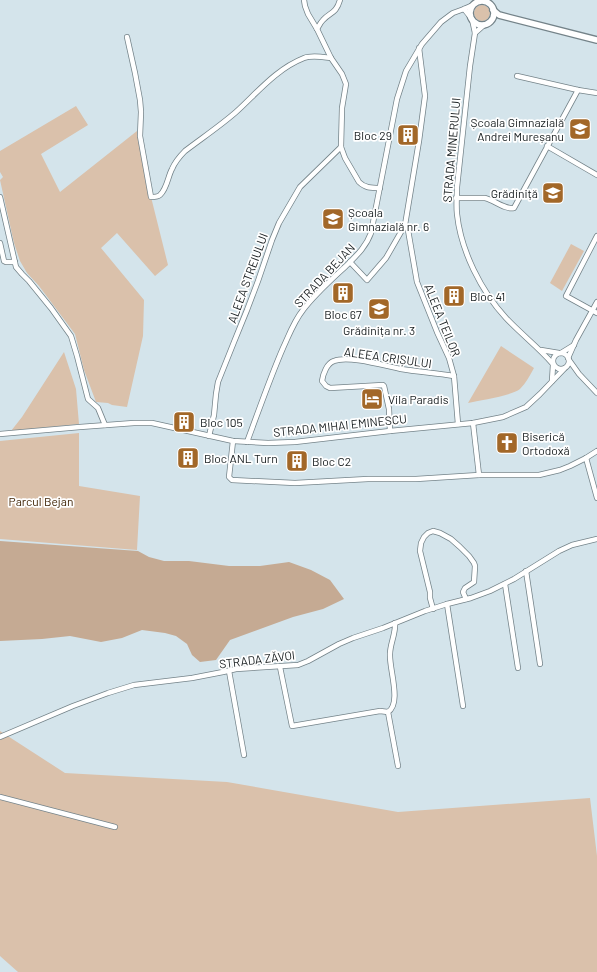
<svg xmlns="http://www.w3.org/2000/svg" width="597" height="972" font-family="Barlow,sans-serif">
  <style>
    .green { fill: #dac1ab }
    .forest { fill: #c5aa93 }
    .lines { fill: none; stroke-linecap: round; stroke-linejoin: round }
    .minor-casing { stroke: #748389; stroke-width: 6 }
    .major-casing { stroke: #748389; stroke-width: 8 }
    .minor { stroke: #fff; stroke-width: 4.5 }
    .major { stroke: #fff; stroke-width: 5.5 }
    .labels { text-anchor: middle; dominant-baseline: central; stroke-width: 3.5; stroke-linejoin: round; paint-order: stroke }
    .poi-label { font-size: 12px; fill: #171d1f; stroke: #fff; text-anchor: start }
    .street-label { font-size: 12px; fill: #171d1f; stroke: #fff }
    .park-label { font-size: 12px; fill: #3f2304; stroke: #fff }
  </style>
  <rect width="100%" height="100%" fill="#d4e4eb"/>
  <g class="green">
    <circle cx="482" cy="13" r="8"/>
    <polygon points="76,106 88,125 41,154 60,192 137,131 151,197 168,265 155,276 117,233 101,248 144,300 143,336 127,407 112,405 108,403 96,402 84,370 75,334 39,286 27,273 20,261 14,243 0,180 3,177 0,172 0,151"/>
    <polygon points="571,244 584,251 562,291 550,283"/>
    <path d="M501,346L534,368C530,375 526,383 520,389C511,396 480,400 468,403Z"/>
    <polygon points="64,352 76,389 79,424 11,431 22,417"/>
    <polygon points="79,433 79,486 140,496 137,550 0,539 0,441"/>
    <polygon points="0,731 65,773 227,782 398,812 590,798 597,856 597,972 18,972 0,956"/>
  </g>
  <polygon class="forest" points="0,541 138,551 149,557 164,561 189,561 229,566 260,566 289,562 311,570 330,580 344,599 323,609 293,617 230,640 216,660 200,662 192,655 187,644 176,636 165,633 142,630 122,638 101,642 70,636 42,639 0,641"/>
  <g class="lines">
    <g class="minor-casing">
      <g id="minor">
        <polyline points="304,0 305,6 308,14 317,29 331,58 342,74 346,84 342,108 341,147"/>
        <polyline points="464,9 472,19 475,33"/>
        <path d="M484,25L475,33L470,66L457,187C457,196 456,205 457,214C461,251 481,291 506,318C521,334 538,347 552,363"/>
        <path d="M317,29C319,26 320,23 323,20C330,12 336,14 340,0"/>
        <path d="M127,37L135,73L140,100L141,112L140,136L151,197C155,197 158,197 160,195C167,189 168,176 172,169C175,162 180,156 185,151C202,138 220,126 236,112C257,93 276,69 304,58C312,55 322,57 331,58"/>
        <polyline points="517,76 578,90 597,93"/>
        <polyline points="547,146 597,175"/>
        <polyline points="0,197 16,267 22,274 29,281 51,308 71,336 77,356 88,399 98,408 105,425"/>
        <path d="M456,198H485C494,200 505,210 514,208L578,90"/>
        <polyline points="405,225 408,230 417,282 437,332 449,358 454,376 458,424"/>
        <polyline points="597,236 566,296 597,313"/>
        <polyline points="0,243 4,261 6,262 15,262"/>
        <polyline points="350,262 367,280 386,258 405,225 419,141 425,96 419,48"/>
        <polyline points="541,350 559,353"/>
        <circle cx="561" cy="361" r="8"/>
        <polyline points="561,353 574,345"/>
        <polyline points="568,358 576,340 597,302"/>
        <polyline points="569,360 579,374 597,393"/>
        <polyline points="552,381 553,365"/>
        <polyline points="473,423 479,475"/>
        <path d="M390,431L389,409L384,386L383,385L330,388L326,386L322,381C323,374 327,363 334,361C349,355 385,366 401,369C419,372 436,373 454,376"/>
        <polyline points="0,434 80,427 134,423 152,423 233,441 268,443 295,442 390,431 473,423 503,417 526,407 540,394 564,369"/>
        <path d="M209,436L214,415L216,394L218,382L234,342L247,310L258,281L272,240L279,223L300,187L341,147L345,158L359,182C365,188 371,188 380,188"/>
        <polyline points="233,441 229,477 232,480 295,483 368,479 416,479 479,475 539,475 560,470 570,466 586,458 597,451"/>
        <path d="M247,442C259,410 270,378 283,348C289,335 294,321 303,310C315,294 331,280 346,266C356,256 366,247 371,233L397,99L406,71L422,44L441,22L453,13L464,9L473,5"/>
        <polyline points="586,458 597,498"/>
        <polyline points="526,571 540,664"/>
        <polyline points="505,584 518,668"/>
        <polyline points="447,604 463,706"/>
        <polyline points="433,609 430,598 430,592 420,551 421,543 424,537 428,533 433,531 440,533 451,539 460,547 469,556 474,563 475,566 474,582 465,588 463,592 466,599"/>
        <path d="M395,623C396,633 390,644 390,654C389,669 402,703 388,712L398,766"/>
        <polyline points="280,667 292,726 380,711 388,712"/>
        <polyline points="229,671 244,755"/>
        <polyline points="0,737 73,706 108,693 134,685 192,678 223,672 236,669 298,665 308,661 339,644 353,638 383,628 425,611 447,604 471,598 490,591 514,579 559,551 572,545 597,539"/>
        <polyline points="0,797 115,827"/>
      </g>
    </g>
    <g class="major-casing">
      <g id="major">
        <circle cx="482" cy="13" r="12"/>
        <polyline points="493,10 499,15 597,40"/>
      </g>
    </g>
    <use href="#minor" class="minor"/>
    <use href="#major" class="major"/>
  </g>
  <defs>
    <g id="school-square" transform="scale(1.15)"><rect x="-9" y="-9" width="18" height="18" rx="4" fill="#a26728" stroke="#fff"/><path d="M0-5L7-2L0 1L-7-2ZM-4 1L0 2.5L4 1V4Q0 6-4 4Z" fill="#fff"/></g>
    <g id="building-square" transform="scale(1.15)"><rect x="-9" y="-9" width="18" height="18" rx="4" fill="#a26728" stroke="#fff"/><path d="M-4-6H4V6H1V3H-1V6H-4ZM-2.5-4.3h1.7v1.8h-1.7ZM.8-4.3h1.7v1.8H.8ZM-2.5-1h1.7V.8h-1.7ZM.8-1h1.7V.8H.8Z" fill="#fff"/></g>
    <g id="hotel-square" transform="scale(1.15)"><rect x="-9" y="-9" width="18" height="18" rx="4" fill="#a26728" stroke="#fff"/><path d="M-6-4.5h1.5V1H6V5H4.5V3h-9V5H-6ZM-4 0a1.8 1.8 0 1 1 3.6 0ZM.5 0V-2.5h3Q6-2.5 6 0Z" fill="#fff"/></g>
    <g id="church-square" transform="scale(1.15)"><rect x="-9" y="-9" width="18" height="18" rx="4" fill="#a26728" stroke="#fff"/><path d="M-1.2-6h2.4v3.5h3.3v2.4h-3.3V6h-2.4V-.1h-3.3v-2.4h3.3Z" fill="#fff"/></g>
  </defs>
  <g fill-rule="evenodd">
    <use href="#school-square" x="580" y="129"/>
    <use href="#building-square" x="408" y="135"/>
    <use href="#school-square" x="553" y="193"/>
    <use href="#school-square" x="333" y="219"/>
    <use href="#building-square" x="343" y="293"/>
    <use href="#building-square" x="454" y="296"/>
    <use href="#school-square" x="379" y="309"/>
    <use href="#hotel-square" x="372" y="399"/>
    <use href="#building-square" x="184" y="422"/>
    <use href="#church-square" x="507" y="443"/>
    <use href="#building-square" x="188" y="458"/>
    <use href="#building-square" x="297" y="461"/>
  </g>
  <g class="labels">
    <g class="poi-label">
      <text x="564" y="122" text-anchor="end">Școala Gimnazială<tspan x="564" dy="14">Andrei Mureșanu</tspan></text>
      <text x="392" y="135" text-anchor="end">Bloc 29</text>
      <text x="538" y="193" text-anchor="end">Grădiniță</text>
      <text x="348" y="212">Școala<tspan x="348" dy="14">Gimnazială nr. 6</tspan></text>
      <text x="470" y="296">Bloc 41</text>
      <text x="343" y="314" text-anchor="middle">Bloc 67</text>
      <text x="379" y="330" text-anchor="middle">Grădinița nr. 3</text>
      <text x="388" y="399">Vila Paradis</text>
      <text x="200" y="422">Bloc 105</text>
      <text x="522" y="436">Biserică<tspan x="522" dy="14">Ortodoxă</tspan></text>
      <text x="204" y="458">Bloc ANL Turn</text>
      <text x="312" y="461">Bloc C2</text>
    </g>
    <g class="street-label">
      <text transform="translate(451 150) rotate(-85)">STRADA MINERULUI</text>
      <text transform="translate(324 275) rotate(-47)">STRADA BEJAN</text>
      <text transform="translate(247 278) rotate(-70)">ALEEA STREIULUI</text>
      <text transform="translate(443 320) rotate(68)">ALEEA TEILOR</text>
      <text transform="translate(388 357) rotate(8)">ALEEA CRIȘULUI</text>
      <text transform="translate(340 425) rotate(-6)">STRADA MIHAI EMINESCU</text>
      <text transform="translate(257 659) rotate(-7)">STRADA ZĂVOI</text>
    </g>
    <g class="park-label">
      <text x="41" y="501">Parcul Bejan</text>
    </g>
  </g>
</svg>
